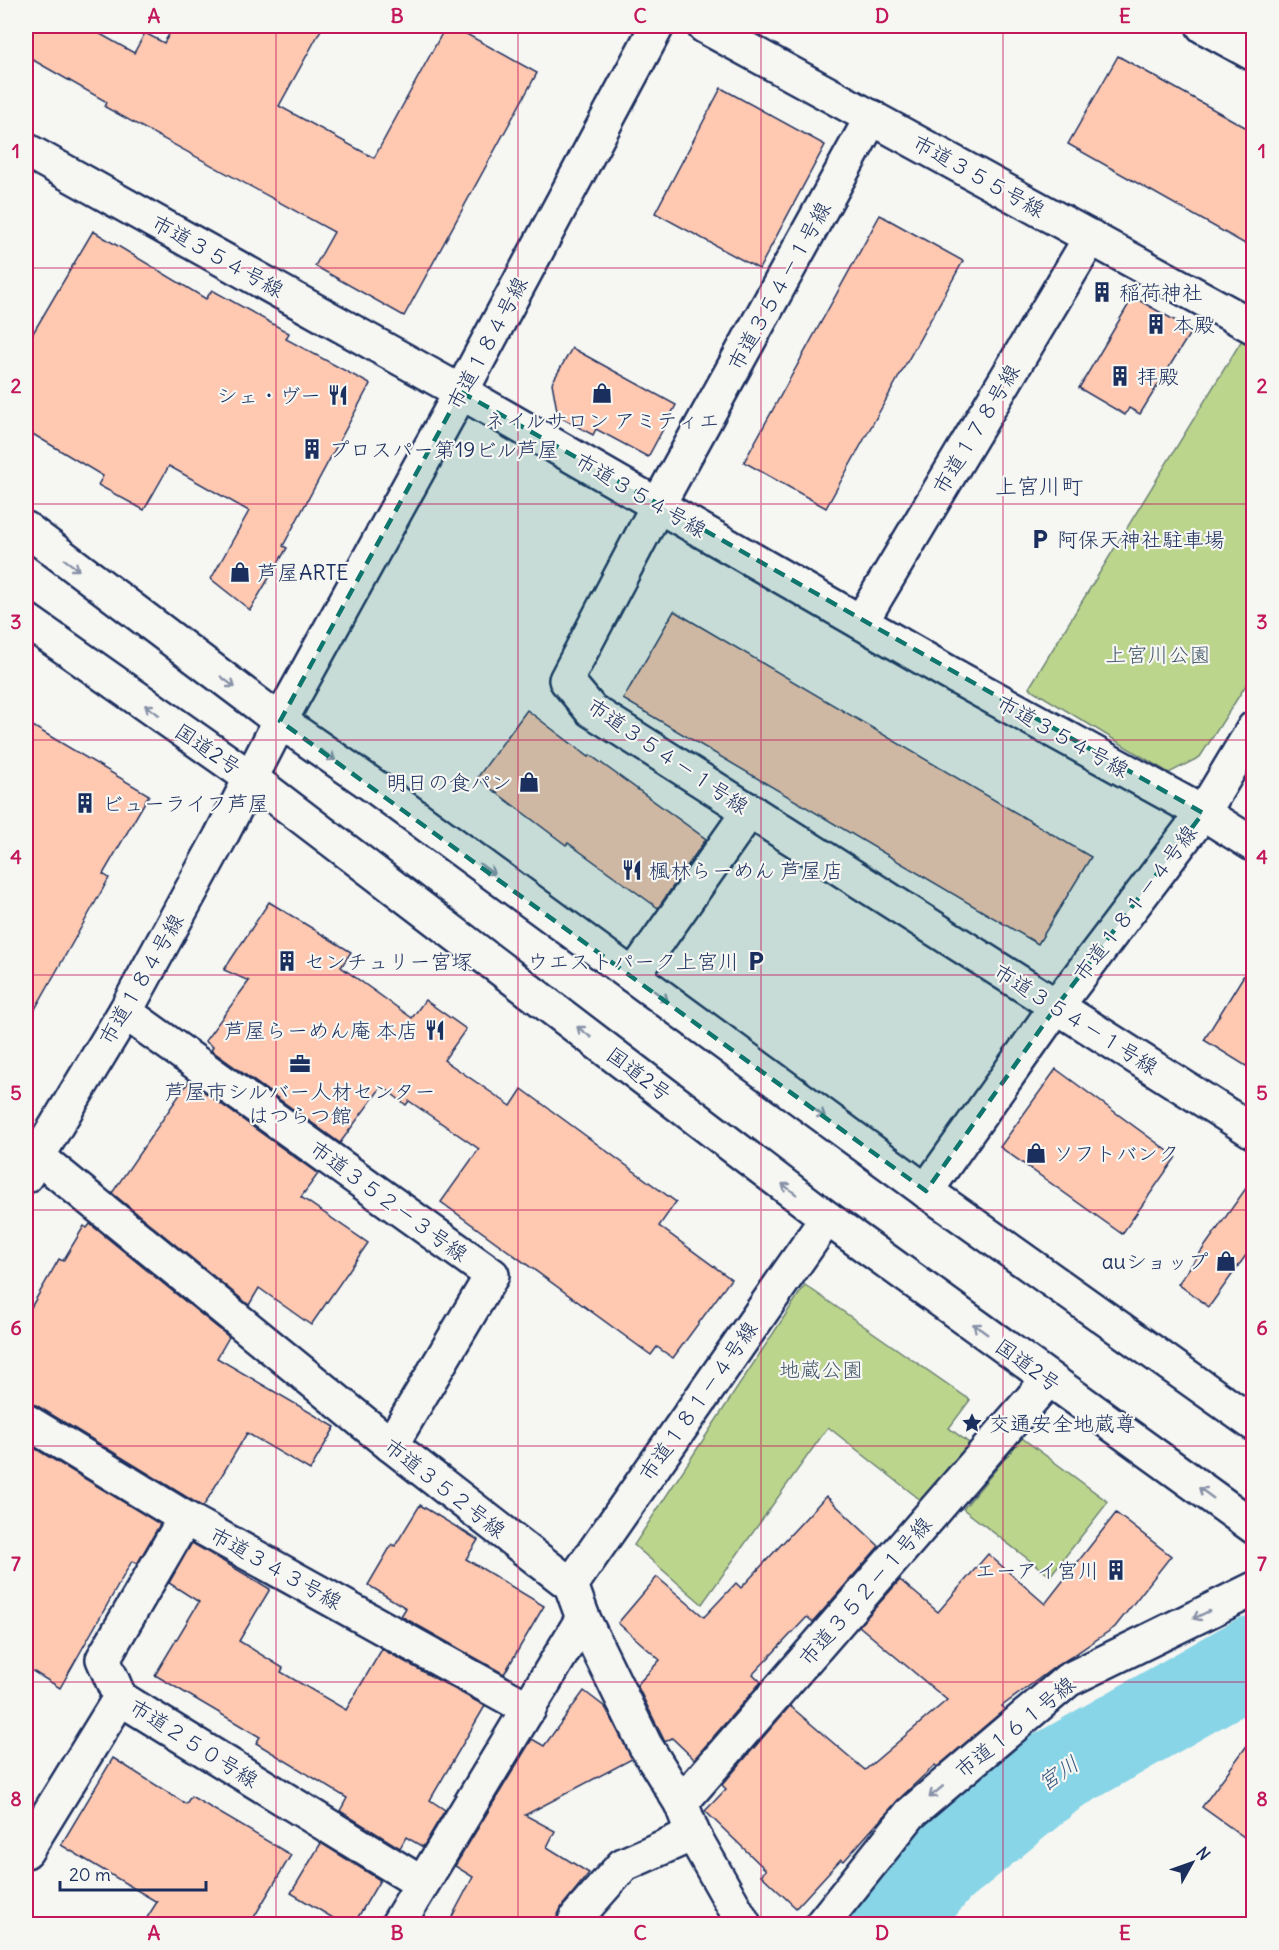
<svg xmlns="http://www.w3.org/2000/svg" width="1279" height="1950" font-family="Delius,'Klee One',sans-serif">
  <style>
    .green { fill: #bcd58c; stroke: #6c8275; stroke-width: 1.5 }
    .lines { fill: none; stroke-linecap: round; stroke-linejoin: round }
    .river { stroke: #88d5e7; stroke-width: 87 }
    .building { fill: #ffc8b1; stroke: #1b2f5e; stroke-width: 1.5 }
    .street-casing { stroke: #1b2f5e; stroke-width: 38 }
    .secondary-casing { stroke: #1b2f5e; stroke-width: 38 }
    .highway-casing { stroke: #1b2f5e; stroke-width: 38 }
    .street { stroke: #f6f6f2; stroke-width: 33 }
    .secondary { stroke: #f6f6f2; stroke-width: 33 }
    .highway { stroke: #f6f6f2; stroke-width: 33 }
    .oneway { stroke: #8892a8 }
    .marked { fill: #0f766e; fill-opacity: 0.2; stroke: #0f766e; stroke-width: 4.5; stroke-dasharray: 12 8; stroke-linejoin: round }
    .grid { fill: none; stroke: #c2185b; stroke-width: 1.5; stroke-opacity: 0.55 }
    .labels { text-anchor: middle; dominant-baseline: central; stroke-width: 4.5; stroke-linejoin: round; paint-order: stroke }
    .street-label { font-size: 21px; fill: #1b2f5e; stroke: #f6f6f2 }
    .poi-label { font-size: 21px; fill: #1b2f5e; stroke: #f6f6f2; text-anchor: start }
    .park-label { font-size: 21px; fill: #43586a; stroke: #f6f6f2 }
    .neighbourhood-label { font-size: 22px; fill: #1b2f5e; stroke: #f6f6f2 }
    .water-label { font-size: 22px; font-style: italic; fill: #365880; stroke: #f6f6f2 }
    .neatline { fill: none; stroke: #c2185b; stroke-width: 2 }
    .grid-label { font-size: 20px; text-anchor: middle; font-weight: bold; fill: #c2185b }
  </style>
  <rect width="100%" height="100%" fill="#f6f6f2"/>
  <filter id="ink" filterUnits="userSpaceOnUse"><feTurbulence type="fractalNoise" baseFrequency=".0167" numOctaves="2"/><feDisplacementMap in="SourceGraphic" scale="12" xChannelSelector="R" yChannelSelector="G"/><feConvolveMatrix kernelMatrix="1 2 1 2 8 2 1 2 1" color-interpolation-filters="sRGB"/></filter>
  <g filter="url(#ink)">
    <g class="green">
      <polygon points="1245,335 1253,340 1253,674 1200,757 1169,773 1029,688"/>
      <polygon points="805,1285 970,1400 949,1428 973,1446 927,1505 828,1427 702,1604 634,1545"/>
      <polygon points="1022,1438 1108,1502 1050,1576 963,1509"/>
    </g>
    <g class="lines">
      <polyline class="river" points="892,1924 939,1868 1056,1772 1254,1659"/>
    </g>
    <g class="building">
      <polygon points="26,26 86,26 134,53 145,33 164,43 174,26 323,26 279,106 374,158 446,26 452,26 537,73 404,316 315,266 334,232 105,107 107,102 26,56"/>
      <polygon points="1118,56 1254,132 1254,249 1068,144"/>
      <polygon points="721,88 825,145 759,269 655,213"/>
      <polygon points="880,215 963,261 826,508 744,462"/>
      <polygon points="93,231 206,299 212,290 289,333 286,339 370,384 283,546 287,548 250,610 211,579 249,511 169,466 144,510 98,485 103,476 26,430 26,345"/>
      <polygon points="1133,297 1192,330 1140,414 1129,408 1125,415 1079,388"/>
      <polygon points="572,348 676,405 648,457 596,429 593,435 558,416 552,383"/>
      <polygon points="674,611 1091,857 1038,944 623,699"/>
      <polygon points="527,710 589,757 590,755 706,839 658,908 568,843 566,845 477,778"/>
      <polygon points="26,722 149,795 103,874 109,878 26,1025"/>
      <polygon points="269,902 351,952 341,967 412,1018 425,1000 466,1029 444,1060 511,1106 522,1089 676,1202 659,1226 731,1279 673,1358 657,1347 651,1355 441,1202 479,1149 409,1101 406,1105 382,1086 340,1143 211,1050 213,1047 205,1041 249,981 224,970"/>
      <polygon points="1254,959 1254,1071 1204,1040"/>
      <polygon points="1056,1069 1176,1157 1122,1234 1000,1147"/>
      <polygon points="189,1081 318,1174 301,1197 368,1243 311,1325 259,1288 249,1305 112,1193"/>
      <polygon points="1254,1177 1254,1244 1209,1307 1178,1284"/>
      <polygon points="90,1224 229,1337 217,1358 335,1427 310,1470 247,1433 203,1507 36,1405 26,1402 26,1316 59,1259 63,1261 84,1226 87,1228"/>
      <polygon points="26,1443 160,1524 137,1564 132,1561 60,1688 26,1667"/>
      <polygon points="826,1496 879,1546 813,1622 807,1617 753,1674 761,1682 694,1759 672,1738 665,1742 637,1685 660,1660 618,1623 657,1577 704,1617 736,1583 741,1588"/>
      <polygon points="420,1505 478,1540 466,1559 544,1606 504,1674 401,1616 406,1608 368,1585 392,1544 395,1546"/>
      <polygon points="1116,1513 1171,1556 1115,1627 1071,1657 1056,1666 1002,1706 1005,1709 937,1767 935,1765 898,1800 844,1861 841,1859 796,1908 761,1875 766,1870 705,1811 726,1789 722,1785 790,1706 865,1770 947,1700 859,1626 900,1580 938,1612 988,1554 1045,1604"/>
      <polygon points="192,1543 270,1589 239,1641 283,1668 281,1672 346,1710 382,1649 485,1706 430,1800 445,1810 423,1847 406,1837 400,1848 340,1811 347,1798 256,1743 260,1737 155,1675 199,1602 169,1583"/>
      <polygon points="584,1691 605,1707 632,1759 525,1815 555,1831 547,1847 589,1873 563,1905 557,1917 556,1924 448,1924 473,1877 455,1866 532,1739 544,1746"/>
      <polygon points="1254,1736 1254,1844 1202,1807"/>
      <polygon points="113,1758 186,1804 191,1796 291,1855 250,1924 143,1924 157,1902 61,1845"/>
      <polygon points="321,1843 380,1880 354,1924 343,1924 291,1893"/>
    </g>
    <g class="lines">
      <g class="street-casing">
        <g id="street">
          <polyline points="704,26 1254,327"/>
          <polyline points="872,117 658,505 566,680 591,710 1254,1132"/>
          <polyline points="26,150 461,392 949,673 1203,813 1254,845"/>
          <polyline points="861,622 1091,237"/>
          <polyline points="633,976 750,810"/>
          <polyline points="125,1012 492,1275 391,1445"/>
          <polyline points="26,1147 391,1445 571,1585 583,1618 645,1745 681,1803 693,1834 744,1924"/>
          <polyline points="926,1191 1056,1007 1203,813 1254,728"/>
          <polyline points="26,1421 185,1518 529,1709"/>
          <polyline points="571,1585 827,1218"/>
          <polyline points="120,1698 103,1659 185,1518"/>
          <polyline points="681,1803 1049,1379"/>
          <polyline points="26,1851 120,1698 421,1883"/>
          <polyline points="398,1924 583,1618"/>
          <polyline points="574,1924 577,1917 623,1865 693,1834"/>
          <polyline points="822,1924 910,1814 1068,1680 1254,1589"/>
        </g>
      </g>
      <g class="secondary-casing">
        <g id="secondary">
          <polyline points="1203,26 1254,54"/>
          <polyline points="26,1176 125,1012 220,838 280,721 461,392 657,26"/>
        </g>
      </g>
      <g class="highway-casing">
        <g id="highway">
          <polyline points="26,529 280,721 378,789 926,1191 1254,1424"/>
          <polyline points="26,620 252,779 827,1218 1254,1527"/>
        </g>
      </g>
      <use href="#street" class="street"/>
      <use href="#secondary" class="secondary"/>
      <use href="#highway" class="highway"/>
    </g>
    <defs><path id="oneway-shaft" d="M-6 0H5M1.5-3L5.5 0L1.5 3" fill="none" stroke-width="1.6" stroke-linecap="round" stroke-linejoin="round" transform="scale(1.5)"/></defs>
    <g class="oneway">
      <use href="#oneway-shaft" transform="translate(72 565) rotate(37)"/>
      <use href="#oneway-shaft" transform="translate(228 682) rotate(37)"/>
      <use href="#oneway-shaft" transform="translate(152 710) rotate(-144)"/>
      <use href="#oneway-shaft" transform="translate(328 755) rotate(35)"/>
      <use href="#oneway-shaft" transform="translate(487 869) rotate(36)"/>
      <use href="#oneway-shaft" transform="translate(661 996) rotate(36)"/>
      <use href="#oneway-shaft" transform="translate(584 1032) rotate(-143)"/>
      <use href="#oneway-shaft" transform="translate(818 1112) rotate(36)"/>
      <use href="#oneway-shaft" transform="translate(789 1189) rotate(-143)"/>
      <use href="#oneway-shaft" transform="translate(980 1329) rotate(-144)"/>
      <use href="#oneway-shaft" transform="translate(1206 1493) rotate(-144)"/>
      <use href="#oneway-shaft" transform="translate(1201 1615) rotate(154)"/>
      <use href="#oneway-shaft" transform="translate(936 1792) rotate(140)"/>
    </g>
  </g>
  <path class="marked" d="M461,392L1203,813L1056,1007L926,1191L280,721Z"/>
  <path class="grid" d="M276,26V1924M518,26V1924M761,26V1924M1003,26V1924M26,268H1254M26,504H1254M26,740H1254M26,975H1254M26,1210H1254M26,1446H1254M26,1682H1254"/>
  <defs>
    <g id="building-bare" transform="scale(1.62)"><path d="M-4-6H4V6H1V3H-1V6H-4ZM-2.5-4.3h1.7v1.8h-1.7ZM.8-4.3h1.7v1.8H.8ZM-2.5-1h1.7V.8h-1.7ZM.8-1h1.7V.8H.8Z" fill="#1b2f5e" stroke="#f6f6f2" stroke-width="2.5" paint-order="stroke"/></g>
    <g id="shop-bare" transform="scale(1.62)"><path d="M-5-2.5h2.3a2.7 3.5 0 0 1 5.4 0H5L5.5 6h-11ZM-1.5-2.5h3a1.5 2.3 0 0 0-3 0Z" fill="#1b2f5e" stroke="#f6f6f2" stroke-width="2.5" paint-order="stroke"/></g>
    <g id="restaurant-bare" transform="scale(1.62)"><path d="M-5-6h1v4h1v-4h1v4h1v-4h1v5L-1.5 .5V6h-2V.5L-5-1ZM5-6V6H3V1.5H1.5Q1.5-4 5-6Z" fill="#1b2f5e" stroke="#f6f6f2" stroke-width="2.5" paint-order="stroke"/></g>
    <g id="parking-bare" transform="scale(1.62)"><path d="M-3.5-5.5H1a3.5 3.5 0 0 1 0 7H-1V5.5H-3.5ZM-1-3.4V-.6H.8a1.4 1.4 0 0 0 0-2.8Z" fill="#1b2f5e" stroke="#f6f6f2" stroke-width="2.5" paint-order="stroke"/></g>
    <g id="office-bare" transform="scale(1.62)"><path d="M-6-3h4V-5.5h4V-3h4V5H-6ZM-1-4.5V-3h2v-1.5ZM-6 0V1H6V0Z" fill="#1b2f5e" stroke="#f6f6f2" stroke-width="2.5" paint-order="stroke"/></g>
    <g id="sight-bare" transform="scale(1.62)"><path d="M0-6L1.8-2.2L6-1.7L2.9 1.2L3.7 5.4L0 3.3L-3.7 5.4L-2.9 1.2L-6-1.7L-1.8-2.2Z" fill="#1b2f5e" stroke="#f6f6f2" stroke-width="2.5" paint-order="stroke"/></g>
  </defs>
  <g fill-rule="evenodd">
    <use href="#building-bare" x="1102" y="292"/>
    <use href="#building-bare" x="1156" y="324"/>
    <use href="#building-bare" x="1120" y="376"/>
    <use href="#shop-bare" x="602" y="393"/>
    <use href="#restaurant-bare" x="338" y="395"/>
    <use href="#building-bare" x="312" y="449"/>
    <use href="#parking-bare" x="1040" y="539"/>
    <use href="#shop-bare" x="240" y="572"/>
    <use href="#shop-bare" x="529" y="782"/>
    <use href="#building-bare" x="85" y="803"/>
    <use href="#restaurant-bare" x="632" y="870"/>
    <use href="#building-bare" x="287" y="961"/>
    <use href="#parking-bare" x="756" y="961"/>
    <use href="#restaurant-bare" x="435" y="1030"/>
    <use href="#office-bare" x="300" y="1064"/>
    <use href="#shop-bare" x="1036" y="1153"/>
    <use href="#shop-bare" x="1226" y="1261"/>
    <use href="#sight-bare" x="972" y="1423"/>
    <use href="#building-bare" x="1116" y="1570"/>
  </g>
  <g class="labels">
    <g class="street-label">
      <text transform="translate(979 176) rotate(29)">市道３５５号線</text>
      <text transform="translate(218 256) rotate(29)">市道３５４号線</text>
      <text transform="translate(779 286) rotate(-61)">市道３５４－１号線</text>
      <text transform="translate(487 343) rotate(-62)">市道１８４号線</text>
      <text transform="translate(976 429) rotate(-59)">市道１７８号線</text>
      <text transform="translate(641 495) rotate(30)">市道３５４号線</text>
      <text transform="translate(1063 736) rotate(29)">市道３５４号線</text>
      <text transform="translate(208 749) rotate(34)">国道2号</text>
      <text transform="translate(668 756) rotate(34)">市道３５４－１号線</text>
      <text transform="translate(1135 903) rotate(-53)">市道１８１－４号線</text>
      <text transform="translate(141 979) rotate(-60)">市道１８４号線</text>
      <text transform="translate(1076 1019) rotate(32)">市道３５４－１号線</text>
      <text transform="translate(639 1074) rotate(37)">国道2号</text>
      <text transform="translate(389 1201) rotate(36)">市道３５２－３号線</text>
      <text transform="translate(1028 1365) rotate(36)">国道2号</text>
      <text transform="translate(698 1401) rotate(-55)">市道１８１－４号線</text>
      <text transform="translate(445 1488) rotate(38)">市道３５２号線</text>
      <text transform="translate(276 1568) rotate(29)">市道３４３号線</text>
      <text transform="translate(865 1591) rotate(-49)">市道３５２－１号線</text>
      <text transform="translate(1015 1727) rotate(-39)">市道１６１号線</text>
      <text transform="translate(194 1743) rotate(32)">市道２５０号線</text>
    </g>
    <g class="poi-label">
      <text x="1119" y="292">稲荷神社</text>
      <text x="1173" y="324">本殿</text>
      <text x="1137" y="376">拝殿</text>
      <text x="321" y="395" text-anchor="end">シェ・ヴー</text>
      <text x="602" y="420" text-anchor="middle">ネイルサロン アミティエ</text>
      <text x="329" y="449">プロスパー第19ビル芦屋</text>
      <text x="1057" y="539">阿保天神社駐車場</text>
      <text x="257" y="572">芦屋ARTE</text>
      <text x="512" y="782" text-anchor="end">明日の食パン</text>
      <text x="102" y="803">ビューライフ芦屋</text>
      <text x="649" y="870">楓林らーめん 芦屋店</text>
      <text x="304" y="961">センチュリー宮塚</text>
      <text x="739" y="961" text-anchor="end">ウエストパーク上宮川</text>
      <text x="418" y="1030" text-anchor="end">芦屋らーめん庵 本店</text>
      <text x="300" y="1091" text-anchor="middle">芦屋市シルバー人材センター<tspan x="300" dy="24">はつらつ館</tspan></text>
      <text x="1053" y="1153">ソフトバンク</text>
      <text x="1209" y="1261" text-anchor="end">auショップ</text>
      <text x="989" y="1423">交通安全地蔵尊</text>
      <text x="1099" y="1570" text-anchor="end">エーアイ宮川</text>
    </g>
    <g class="park-label">
      <text x="1158" y="654">上宮川公園</text>
      <text x="821" y="1369">地蔵公園</text>
    </g>
    <g class="neighbourhood-label">
      <text x="1039" y="486">上宮川町</text>
    </g>
    <g class="water-label">
      <text transform="translate(1058 1773) rotate(-34)">宮川</text>
    </g>
  </g>
  <rect width="1279" height="1950" fill="none" stroke="#f6f6f2" stroke-width="66"/>
  <g transform="translate(1192 1863) rotate(50)" stroke="#f6f6f2" stroke-width="4.5" paint-order="stroke">
  <path d="M0-4.5L10 22L0 15L-10 22Z" fill="#1b2f5e"/>
  <text y="-9" font-size="16" font-weight="bold" text-anchor="middle" fill="#1b2f5e">N</text>
  </g>
  <path d="M60 1881v9h146v-9" fill="none" stroke="#1b2f5e" stroke-width="3"/>
  <text x="69" y="1881" font-size="18" fill="#1b2f5e" stroke="#f6f6f2" stroke-width="4.5" paint-order="stroke">20 m</text>
  <rect x="33" y="33" width="1213" height="1884" class="neatline"/>
  <g class="grid-label">
    <text x="154" y="23">A</text>
    <text x="397" y="23">B</text>
    <text x="640" y="23">C</text>
    <text x="882" y="23">D</text>
    <text x="1125" y="23">E</text>
    <text x="16" y="158">1</text>
    <text x="1262" y="158">1</text>
    <text x="16" y="393">2</text>
    <text x="1262" y="393">2</text>
    <text x="16" y="629">3</text>
    <text x="1262" y="629">3</text>
    <text x="16" y="864">4</text>
    <text x="1262" y="864">4</text>
    <text x="16" y="1100">5</text>
    <text x="1262" y="1100">5</text>
    <text x="16" y="1335">6</text>
    <text x="1262" y="1335">6</text>
    <text x="16" y="1571">7</text>
    <text x="1262" y="1571">7</text>
    <text x="16" y="1806">8</text>
    <text x="1262" y="1806">8</text>
    <text x="154" y="1940">A</text>
    <text x="397" y="1940">B</text>
    <text x="640" y="1940">C</text>
    <text x="882" y="1940">D</text>
    <text x="1125" y="1940">E</text>
  </g>
</svg>
